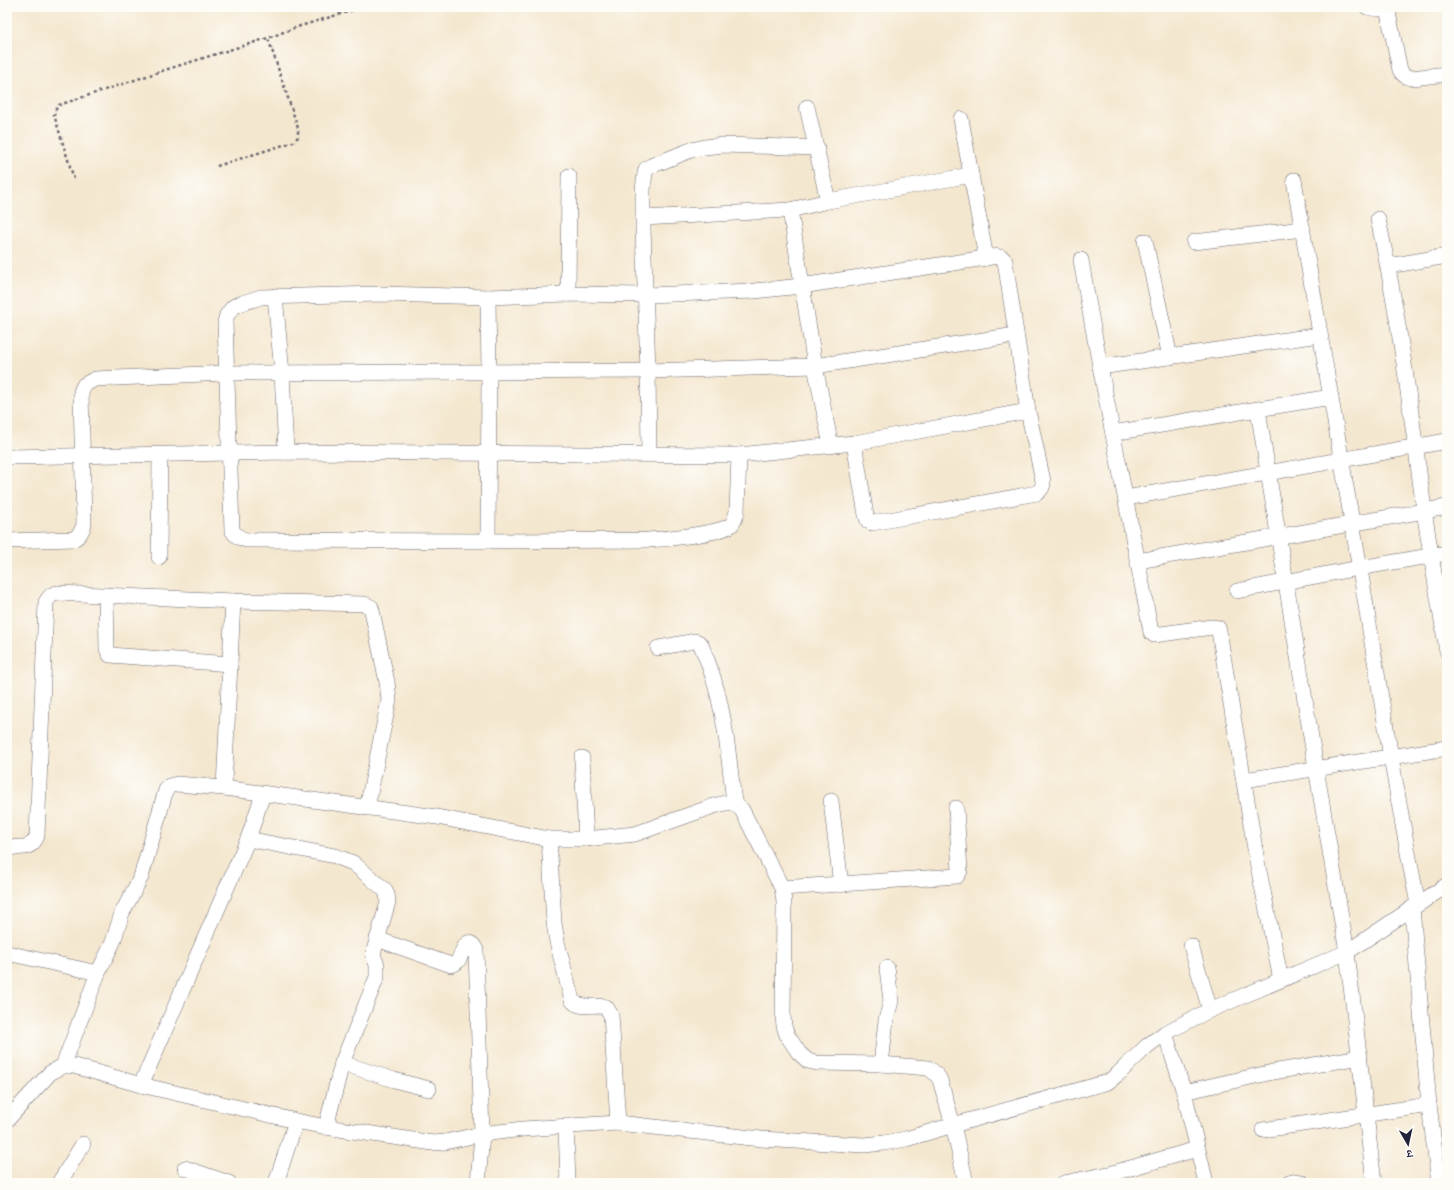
<svg xmlns="http://www.w3.org/2000/svg" width="1454" height="1190" font-family="Vollkorn,'Noto Serif Devanagari',serif">
  <style>
    .lines { fill: none; stroke-linecap: round; stroke-linejoin: round }
    .minor-casing { stroke: #6c676f; stroke-width: 16 }
    .path { stroke: #6c676f; stroke-width: 2.5; stroke-dasharray: 3 3; stroke-linecap: butt }
    .minor { stroke: #fff; stroke-width: 15 }
  </style>
  <rect width="100%" height="100%" fill="#fdfcf7"/>
  <filter id="ink" filterUnits="userSpaceOnUse"><feTurbulence type="fractalNoise" baseFrequency=".025" numOctaves="2"/><feDisplacementMap in="SourceGraphic" scale="8" xChannelSelector="R" yChannelSelector="G"/><feConvolveMatrix kernelMatrix="1 2 1 2 8 2 1 2 1" color-interpolation-filters="sRGB"/></filter>
  <filter id="wash" filterUnits="userSpaceOnUse"><feTurbulence type="fractalNoise" baseFrequency=".012" numOctaves="4" result="noise"/><feDisplacementMap in="SourceGraphic" scale="16" xChannelSelector="R" yChannelSelector="G"/><feGaussianBlur stdDeviation="0.9" result="paint"/><feColorMatrix in="noise" values="0 0 0 0 0 0 0 0 0 0 0 0 0 0 0 0 0 1.4 0 .05"/><feComposite in="paint" operator="in"/></filter>
  <g filter="url(#wash)">
    <rect width="100%" height="100%" fill="#f4e7cf"/>
  </g>
  <g filter="url(#ink)">
    <g class="lines">
      <g class="minor-casing">
        <g id="minor">
          <polyline points="1367,7 1378,9 1392,7"/>
          <path d="M1387,8L1400,70C1403,75 1405,77 1412,78L1447,74"/>
          <polyline points="807,107 828,201"/>
          <polyline points="961,119 986,258"/>
          <path d="M1294,180C1313,294 1333,408 1352,522C1374,649 1392,777 1418,904"/>
          <polyline points="790,210 815,366 831,446"/>
          <polyline points="643,218 790,210 828,201 971,175"/>
          <path d="M1378,219C1399,315 1411,412 1424,510C1431,557 1439,604 1447,651"/>
          <polyline points="1145,241 1170,357"/>
          <polyline points="1194,242 1303,229"/>
          <path d="M1081,260C1102,385 1128,508 1151,632L1154,635L1212,627L1218,628L1219,631L1257,861L1281,980"/>
          <polyline points="1388,266 1447,256"/>
          <polyline points="568,294 569,176"/>
          <polyline points="275,296 282,373 286,452"/>
          <polyline points="488,297 489,372 488,541"/>
          <polyline points="1100,367 1320,335"/>
          <polyline points="1258,410 1316,768 1347,952 1374,1183"/>
          <polyline points="1113,433 1331,397"/>
          <polyline points="649,454 648,371 643,228 643,190 645,173 646,169 651,166 691,150 705,147 723,145 817,148"/>
          <path d="M739,455L737,511C736,516 735,521 731,525C719,534 664,539 648,540L488,541L246,540C239,538 236,536 232,530L225,322L227,315L233,307L239,304L261,297L382,294L488,297L568,294L646,295L754,291L801,286L986,258C993,257 1001,254 1005,261L1028,411L1043,481C1043,487 1042,489 1037,493L872,523L868,521L866,515L854,443"/>
          <polyline points="7,457 286,452 739,455 854,443 1028,411"/>
          <polyline points="1126,498 1447,441"/>
          <path d="M7,541L74,539C80,535 82,531 84,524L81,392L84,385L95,379L226,373L648,371L815,366L1016,335"/>
          <polyline points="159,557 160,455"/>
          <polyline points="1138,561 1447,507"/>
          <polyline points="1237,591 1359,568 1447,553"/>
          <polyline points="106,595 107,649 110,655 230,664"/>
          <path d="M658,648L694,641L698,642L701,645C724,696 728,749 734,803"/>
          <polyline points="582,758 586,839"/>
          <polyline points="1244,780 1447,748"/>
          <polyline points="224,788 233,601"/>
          <polyline points="831,801 841,885"/>
          <polyline points="248,839 335,856 353,863 385,890 387,894 388,902 373,954 377,965 377,977 342,1063 326,1127"/>
          <path d="M549,839L554,923L557,942L572,1000C579,1010 595,1004 606,1007L611,1015L618,1123"/>
          <path d="M7,847C20,847 31,851 37,836L46,602C49,597 51,594 58,593L233,601L364,604L371,607L372,611L387,682L389,700L367,808"/>
          <polyline points="782,888 957,876 960,871 956,808"/>
          <polyline points="1412,908 1429,1105 1439,1183"/>
          <path d="M377,939L451,965C454,964 455,964 457,962C462,957 466,930 476,950L482,1134L478,1183"/>
          <polyline points="1191,946 1210,1010"/>
          <polyline points="7,953 98,973"/>
          <polyline points="1165,1033 1184,1092 1206,1183"/>
          <polyline points="342,1063 394,1080 429,1089"/>
          <polyline points="881,1064 886,1020 891,1001 887,968"/>
          <path d="M63,1066L98,973L113,942L122,913L141,877L166,790L169,786L177,784L224,788L437,817L549,839H586L635,834L714,806L725,803H734L742,810L782,888L784,902L783,1016L784,1026L787,1035L799,1053L808,1061L817,1063L881,1064L928,1068C933,1071 937,1074 940,1080L953,1125L966,1183"/>
          <polyline points="141,1085 248,839 263,794"/>
          <polyline points="1184,1092 1273,1072 1360,1057"/>
          <polyline points="7,1120 50,1073 63,1066 74,1066 141,1085 296,1121 326,1127 433,1143 445,1142 482,1134 523,1129 618,1123 761,1139 864,1145 884,1143 906,1139 953,1125 1108,1082 1118,1074 1147,1046 1165,1033 1210,1010 1347,952 1447,885"/>
          <polyline points="566,1126 568,1183"/>
          <polyline points="1263,1130 1429,1105"/>
          <polyline points="185,1168 229,1183"/>
          <polyline points="59,1183 83,1144"/>
          <polyline points="276,1183 296,1121"/>
          <polyline points="1064,1183 1113,1173 1197,1149"/>
          <polyline points="1289,1183 1297,1181 1303,1183"/>
        </g>
      </g>
      <g class="path">
        <polyline points="217,166 293,142 298,137 298,128 268,38"/>
        <polyline points="74,179 54,115 56,109 59,105 168,69 268,38 297,27 364,7"/>
      </g>
      <use href="#minor" class="minor"/>
    </g>
  </g>
  <rect width="1454" height="1190" fill="none" stroke="#fdfcf7" stroke-width="24"/>
  <g transform="translate(1408 1144) rotate(171)" stroke="#fdfcf7" stroke-width="3" paint-order="stroke">
  <path d="M0-3L7 15L0 10L-7 15Z" fill="#22223b"/>
  <text y="-6" font-size="11" font-weight="bold" text-anchor="middle" fill="#22223b">उ</text>
  </g>
</svg>
